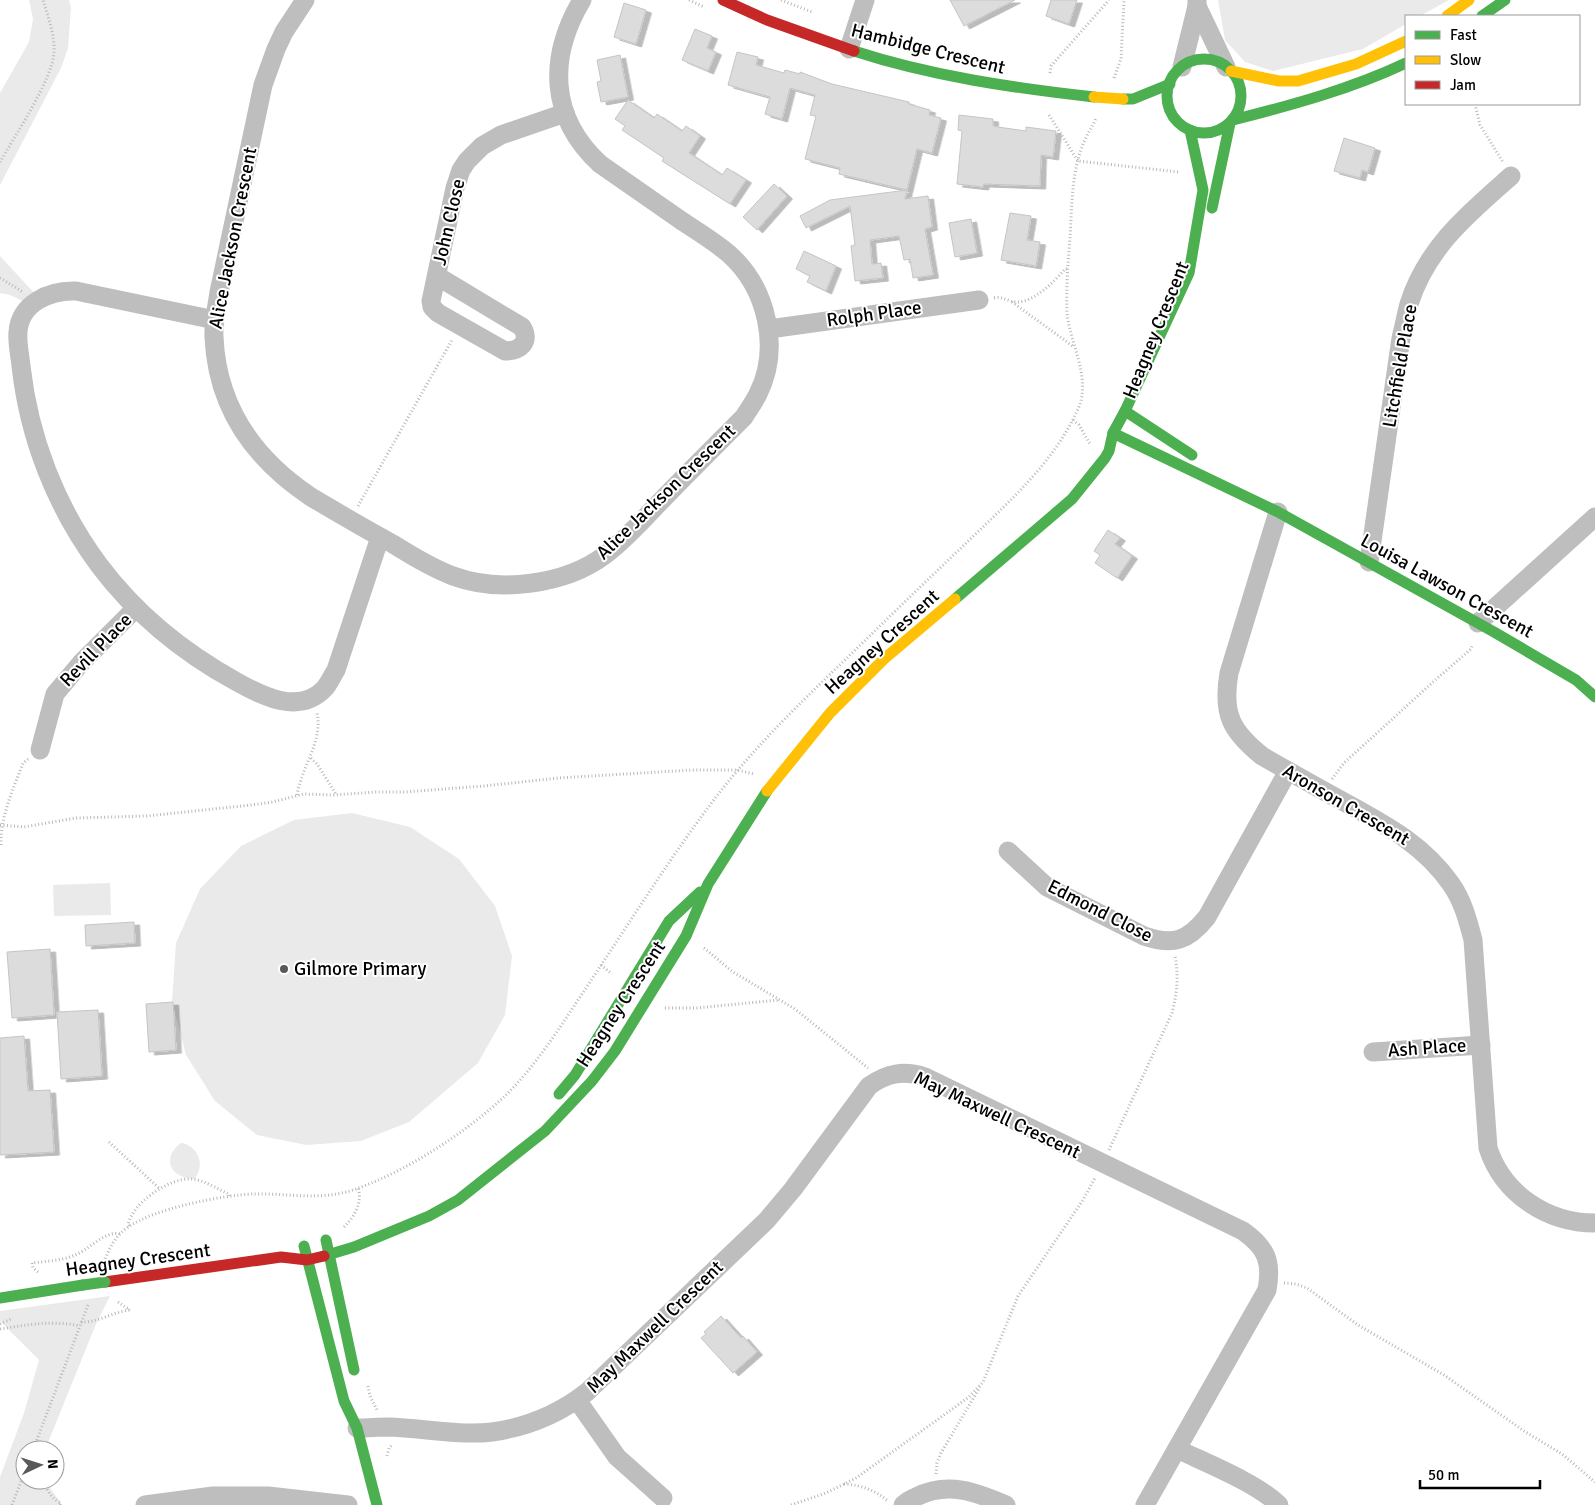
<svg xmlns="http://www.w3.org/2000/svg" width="1595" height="1505" font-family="Signika,sans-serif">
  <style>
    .green { fill: #eaeaea }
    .building { fill: #dcdcdc; stroke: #c5c5c5; filter: url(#shadow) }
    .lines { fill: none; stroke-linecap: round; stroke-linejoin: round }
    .path { stroke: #b8b8b8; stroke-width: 3; stroke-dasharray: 1 2.5; stroke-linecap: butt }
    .street { stroke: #bebebe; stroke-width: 19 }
    .fast { stroke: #4caf50; stroke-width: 11 }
    .slow { stroke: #ffc107; stroke-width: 11 }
    .jam { stroke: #c62828; stroke-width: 11 }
    .fast-bridge { stroke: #4caf50; stroke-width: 11 }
    .slow-bridge { stroke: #ffc107; stroke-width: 11 }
    .poi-dot { fill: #595959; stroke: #fff; stroke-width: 2 }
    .labels { text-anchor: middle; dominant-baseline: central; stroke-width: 4; stroke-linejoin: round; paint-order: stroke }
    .street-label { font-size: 19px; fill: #000; stroke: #fff }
    .poi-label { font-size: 19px; fill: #000; stroke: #fff; text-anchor: start }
  </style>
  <defs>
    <filter id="shadow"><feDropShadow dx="5.5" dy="3" stdDeviation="0" flood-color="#0004"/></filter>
  </defs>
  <rect width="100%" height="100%" fill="#fff"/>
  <g class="green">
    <polygon points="29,0 69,0 71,7 68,48 61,68 0,185 0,93 29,42 33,19"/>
    <polygon points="1218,0 1449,0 1420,16 1406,16 1406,24 1363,49 1273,71 1245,62 1225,40"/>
    <polygon points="0,256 37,296 27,303 10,295 0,293"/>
    <polygon points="352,813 410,827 459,859 495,906 512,956 505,1015 478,1063 409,1122 361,1141 306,1145 257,1135 215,1101 186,1055 172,1002 176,943 200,889 241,846 294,820"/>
    <polygon points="110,883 111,915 54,916 53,885"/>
    <path d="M181,1143C198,1145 206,1166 194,1179C170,1178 161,1158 181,1143Z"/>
    <polygon points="110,1296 96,1324 45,1450 25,1450 25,1480 44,1480 61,1503 60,1505 0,1505 0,1477 24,1413 39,1360 0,1321 0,1311"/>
  </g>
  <g class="building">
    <polygon points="950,0 1015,0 964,26"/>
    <polygon points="1051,0 1077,0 1069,24 1046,16"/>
    <polygon points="624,3 646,10 636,44 614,37"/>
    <polygon points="695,29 712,36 707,48 716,52 708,71 682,60"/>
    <polygon points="737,52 758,57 756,65 784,73 785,70 800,74 800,72 832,84 909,102 909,104 930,110 929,115 941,118 932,153 917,149 907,190 839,174 840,168 805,159 816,116 810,115 815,95 790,88 782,119 765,114 770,97 728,85"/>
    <polygon points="620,55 628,97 601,102 597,82 601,81 597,60"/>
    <polygon points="628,100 654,118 657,114 682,131 686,126 700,136 689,153 722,175 727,168 746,180 730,204 662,161 664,158 622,130 625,126 615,119"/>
    <polygon points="959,115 993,119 993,126 998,127 1026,131 1026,127 1056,131 1053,157 1041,155 1040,186 984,184 983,187 957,184 962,131 958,130"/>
    <polygon points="1344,138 1375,148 1368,172 1362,170 1360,178 1334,171"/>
    <polygon points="774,184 787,196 757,230 743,217"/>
    <polygon points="907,190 905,199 928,196 932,227 925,229 933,275 913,278 910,259 904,260 899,236 870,240 872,264 881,263 883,278 855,281 851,246 855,245 850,206 806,228 800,216 830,200"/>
    <polygon points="1010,213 1031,216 1027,240 1040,242 1036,266 1001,260"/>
    <polygon points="971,219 977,253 955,257 949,223"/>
    <polygon points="804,251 836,266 826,291 807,282 810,276 796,269"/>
    <polygon points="1108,530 1120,538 1115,544 1132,556 1117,578 1095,563 1100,555 1094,551"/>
    <polygon points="134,922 135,943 86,946 85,925"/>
    <polygon points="50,949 54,1015 12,1018 7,952"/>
    <polygon points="173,1002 176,1050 149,1052 146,1004"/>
    <polygon points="98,1010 102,1076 61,1079 57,1012"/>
    <polygon points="24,1036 28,1091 50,1090 54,1152 0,1155 0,1038"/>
    <polygon points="721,1316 741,1338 743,1336 757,1352 733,1373 701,1338 706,1334 704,1332"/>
  </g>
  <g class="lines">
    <g class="path">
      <polyline points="689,0 704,7"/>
      <polyline points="781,0 812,12"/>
      <polyline points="1050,73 1051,66 1109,0"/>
      <polyline points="1114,78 1121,59 1124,0"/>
      <polyline points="1475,104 1480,125 1503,162"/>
      <polyline points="1049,115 1078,161 1179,172"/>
      <path d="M0,162C14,137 53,79 54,52C55,35 48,17 43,0"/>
      <polyline points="0,278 23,292"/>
      <path d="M994,298C1003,296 1008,302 1017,302C1034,302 1054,282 1065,269H1068"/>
      <polyline points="1012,302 1074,347"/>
      <polyline points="1073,420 1079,425 1090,444"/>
      <polyline points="358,506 452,340"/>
      <polyline points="311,758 317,764 336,794"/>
      <polyline points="1332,779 1344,763 1433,682 1471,649 1473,644"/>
      <path d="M297,795C302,766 323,742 317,712"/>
      <polyline points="0,825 24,827 76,818 147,816 251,805 273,802 304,794 333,795 376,792 405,792 484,786 558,778 692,770 737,770 754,774"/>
      <path d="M1,845C0,817 13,790 23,763L28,759"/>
      <polyline points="704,948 733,972 795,1009 868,1068"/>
      <polyline points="601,965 612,974"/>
      <polyline points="665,1008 697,1008 779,1000"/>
      <polyline points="109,1142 160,1189"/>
      <path d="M1109,1150L1172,1013C1177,994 1179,976 1175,956"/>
      <path d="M129,1226L128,1225C132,1203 170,1177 192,1179C204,1180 217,1189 229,1194L230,1197"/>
      <path d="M344,1227C354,1217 363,1203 358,1188"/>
      <path d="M104,1262C109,1249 115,1236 127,1228C152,1209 222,1195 254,1194C288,1193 320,1201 353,1190C406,1172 467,1132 507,1094C538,1063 562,1024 586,988C626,928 664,867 707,809C748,753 798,705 848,657C885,621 923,584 961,548C1004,506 1053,465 1078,409C1092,379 1070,344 1067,313C1066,288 1068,263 1070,238C1072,206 1071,170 1085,140C1088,132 1093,126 1096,118"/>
      <path d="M38,1272L33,1268L32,1263C46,1261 62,1261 75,1255C89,1250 105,1230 120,1234"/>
      <polyline points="1284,1283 1296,1284 1307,1288 1358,1325 1444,1375 1524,1431 1562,1454 1595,1482"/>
      <polyline points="118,1302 130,1310"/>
      <path d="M81,1322C97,1323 113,1312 130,1310"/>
      <polyline points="0,1324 11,1319"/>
      <path d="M0,1329C26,1325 53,1320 80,1326"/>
      <polyline points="368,1386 370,1396 377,1410"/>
      <polyline points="33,1450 88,1305"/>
      <polyline points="387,1456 389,1448 393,1444"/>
      <polyline points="936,1474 937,1463 941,1453 980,1387"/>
      <path d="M42,1480C47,1489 51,1499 61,1503L60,1505"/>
      <path d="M844,1484C861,1485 875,1490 888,1501"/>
      <polyline points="12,1505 25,1471"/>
      <polyline points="791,1505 826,1493 856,1478 969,1397 983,1382 1018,1296 1083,1200 1095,1178"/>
    </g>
    <g class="street">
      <path d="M305,0L284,32L276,49L263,85L219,292C217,307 213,322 214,337C217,407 254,459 311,497C338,513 365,529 393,544C412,556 432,568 453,576C499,593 565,585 605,555C625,540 642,521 659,503C687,474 716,445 744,417C749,409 754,402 758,394C781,348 767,288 729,254C714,241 695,230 679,219C652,200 626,182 600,164C549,117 548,57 582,0"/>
      <polyline points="1197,6 1226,67"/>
      <polyline points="849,49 865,0"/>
      <polyline points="1182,67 1197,6 1197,0"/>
      <path d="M437,276L522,327C531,342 520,351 505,351L438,313L432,307L431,301L455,188L461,170L467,161L482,146L501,135L565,113"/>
      <path d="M215,320L76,291C50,290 20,303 18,332C17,343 20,356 21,366C29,438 56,507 99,565C135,613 184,653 237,682C262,696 299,715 324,689C329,684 332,676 336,670L380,537"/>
      <polyline points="769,329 979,300"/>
      <path d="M1278,512L1229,673C1222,714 1231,731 1262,756C1290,772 1318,788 1346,803C1386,825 1424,845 1451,884C1463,901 1468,921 1473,940L1488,1148C1503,1194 1547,1223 1595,1223"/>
      <path d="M1369,562L1401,338C1404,327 1406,315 1409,304C1427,247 1469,213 1511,176"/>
      <polyline points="1478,623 1595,517"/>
      <polyline points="40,750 55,694 81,663 136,608"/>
      <path d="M1008,851L1047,887L1144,936C1173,946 1188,941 1207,917L1288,771"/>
      <polyline points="1373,1052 1481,1045"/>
      <polyline points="577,1400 617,1457 663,1498"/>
      <path d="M357,1428C368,1428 378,1427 388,1427C423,1428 458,1436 492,1432C528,1427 559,1414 587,1392L767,1220L793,1189L869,1086C887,1073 904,1070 925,1077L1243,1231C1267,1248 1272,1262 1267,1290L1145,1505"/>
      <path d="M1177,1449C1206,1463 1257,1483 1279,1505"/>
      <polyline points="145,1505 213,1496 268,1496 348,1505"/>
      <path d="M903,1505C907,1501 911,1499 916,1497C948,1481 976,1492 1006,1505"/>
    </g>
    <g class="fast">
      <polyline points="1482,16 1505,0"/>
      <path d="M854,51C931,76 1013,88 1094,97"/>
      <circle cx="1204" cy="96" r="37"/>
      <polyline points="1123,99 1133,99 1170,84"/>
      <path d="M1233,120C1292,105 1351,89 1406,63"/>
      <polyline points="1212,208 1230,123"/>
      <polyline points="1125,411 1192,455"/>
      <polyline points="1113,433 1278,512 1494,632 1576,680 1595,697"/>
      <polyline points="955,599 1072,499 1105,458 1109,451 1113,433 1125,411 1189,273 1203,190 1190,130"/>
      <polyline points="559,1094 575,1075 669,921 700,892"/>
      <polyline points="326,1240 354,1370"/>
      <polyline points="304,1246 344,1401 357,1428 377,1505"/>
      <polyline points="324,1256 354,1247 429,1216 458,1200 545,1131 592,1081 615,1051 686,936 708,884 767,791"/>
      <polyline points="0,1298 83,1285"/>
    </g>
    <g class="slow">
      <polyline points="1447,16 1469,0"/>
      <polyline points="1231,71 1279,81 1298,81 1356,64 1406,41"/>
      <polyline points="767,791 830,713 884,659 955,599"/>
    </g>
    <g class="jam">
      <polyline points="723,0 767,20 854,51"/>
      <polyline points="105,1282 281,1257 307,1260 324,1256"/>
    </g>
    <polyline class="fast-bridge" points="83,1285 105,1282"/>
    <polyline class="slow-bridge" points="1094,97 1123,99"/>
  </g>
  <circle class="poi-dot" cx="284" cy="969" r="5"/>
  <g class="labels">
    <g class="street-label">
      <text transform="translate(928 49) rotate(14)">Hambidge Crescent</text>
      <text transform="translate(449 222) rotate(-77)">John Close</text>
      <text transform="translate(233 238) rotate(-79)">Alice Jackson Crescent</text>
      <text transform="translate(874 314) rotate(-8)">Rolph Place</text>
      <text transform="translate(1156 330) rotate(-68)">Heagney Crescent</text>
      <text transform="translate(1400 366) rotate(-80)">Litchfield Place</text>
      <text transform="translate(666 492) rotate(-44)">Alice Jackson Crescent</text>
      <text transform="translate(1447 586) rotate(29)">Louisa Lawson Crescent</text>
      <text transform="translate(882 642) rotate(-42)">Heagney Crescent</text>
      <text transform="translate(96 650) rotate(-46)">Revill Place</text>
      <text transform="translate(1346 805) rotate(30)">Aronson Crescent</text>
      <text transform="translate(1100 911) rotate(27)">Edmond Close</text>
      <text transform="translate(621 1004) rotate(-57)">Heagney Crescent</text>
      <text transform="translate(1427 1048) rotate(-4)">Ash Place</text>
      <text transform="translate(997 1115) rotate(25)">May Maxwell Crescent</text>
      <text transform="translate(138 1260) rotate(-8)">Heagney Crescent</text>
      <text transform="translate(655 1327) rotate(-44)">May Maxwell Crescent</text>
    </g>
    <g class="poi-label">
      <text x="294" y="969">Gilmore Primary</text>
    </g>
  </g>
  <rect x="1405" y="15" width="175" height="90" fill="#ffffff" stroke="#999999"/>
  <rect x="1415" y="31" width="25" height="8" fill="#4caf50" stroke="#999999"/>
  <text x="1450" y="40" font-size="15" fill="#000000">Fast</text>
  <rect x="1415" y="56" width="25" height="8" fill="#ffc107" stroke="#999999"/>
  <text x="1450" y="65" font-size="15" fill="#000000">Slow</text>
  <rect x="1415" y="81" width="25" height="8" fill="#c62828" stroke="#999999"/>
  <text x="1450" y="90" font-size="15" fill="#000000">Jam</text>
  <g transform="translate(40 1465) rotate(86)"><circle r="24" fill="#ffffff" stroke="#999999"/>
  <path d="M0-4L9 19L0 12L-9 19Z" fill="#595959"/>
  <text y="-8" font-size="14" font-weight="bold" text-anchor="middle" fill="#000000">N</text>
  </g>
  <path d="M1420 1480v8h120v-8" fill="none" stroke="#000000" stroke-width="2.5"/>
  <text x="1428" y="1480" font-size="15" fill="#000000" stroke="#ffffff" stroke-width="4" paint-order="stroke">50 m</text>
</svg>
